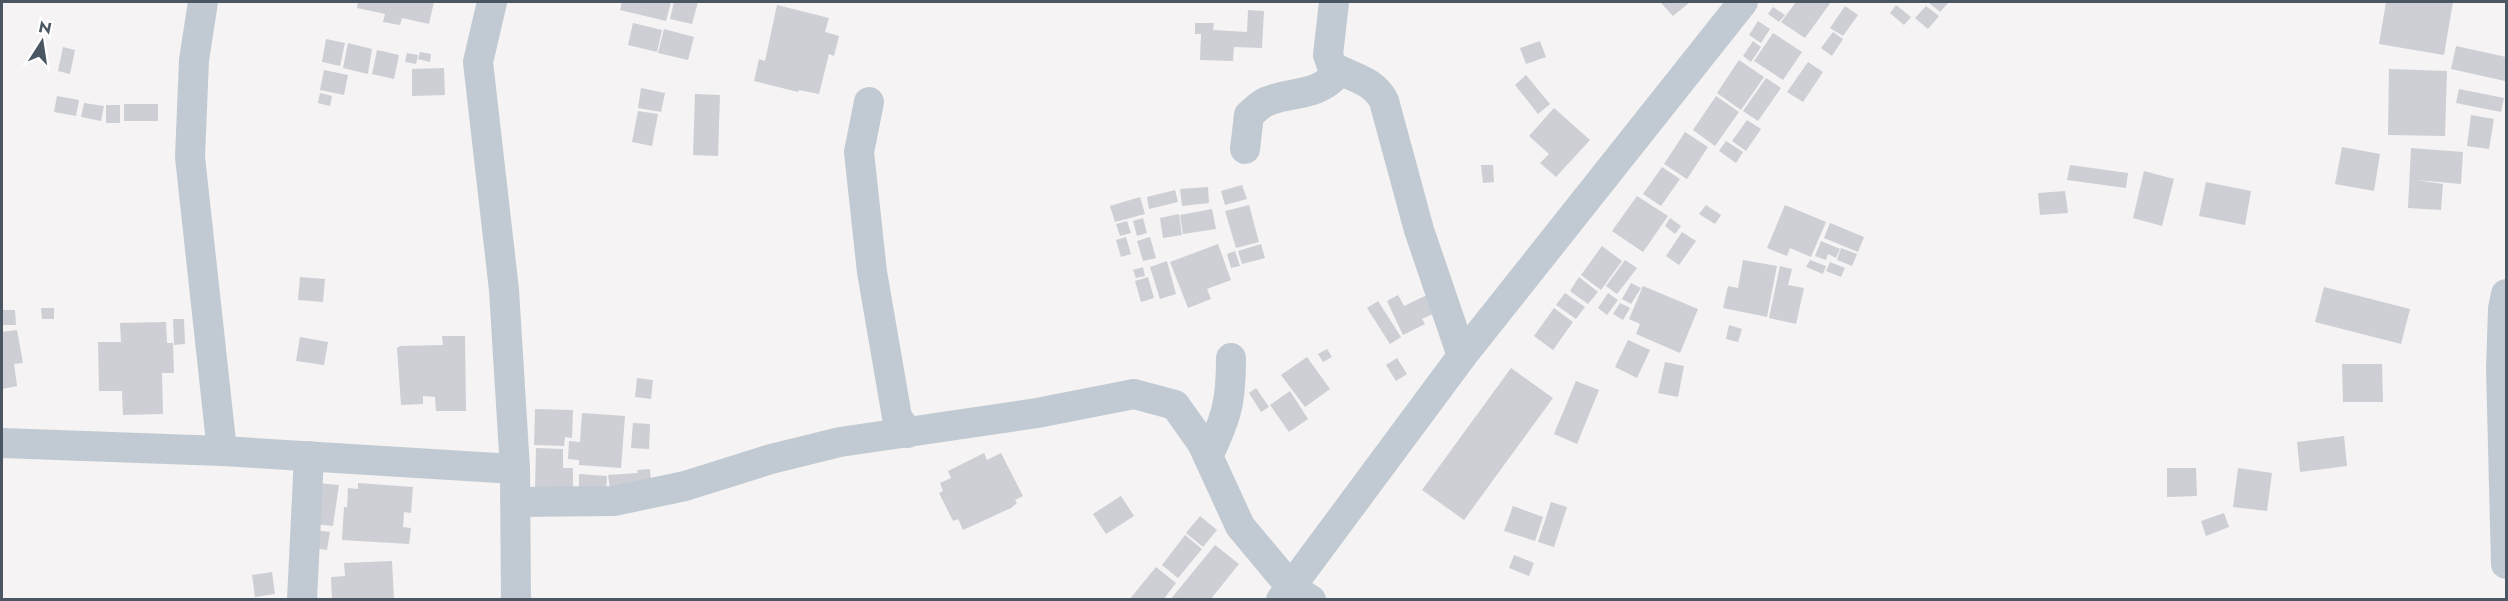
<svg xmlns="http://www.w3.org/2000/svg" width="2508" height="601" font-family="Jost,sans-serif">
  <style>
    .building { fill: #cdcfd5 }
    .lines { fill: none; stroke-linecap: round; stroke-linejoin: round }
    .minor { stroke: #c1cad2; stroke-width: 30 }
  </style>
  <rect width="100%" height="100%" fill="#f5f3f3"/>
  <g class="building">
    <polygon points="358,2 434,2 429,24 402,18 400,25 383,22 385,14 357,8"/>
    <polygon points="622,2 671,2 666,21 620,10"/>
    <polygon points="674,2 698,2 692,24 670,19"/>
    <polygon points="1660,2 1690,2 1673,16"/>
    <polygon points="1796,2 1831,2 1805,38 1781,22"/>
    <polygon points="1928,2 1949,2 1940,12"/>
    <polygon points="2386,2 2453,2 2444,55 2379,44"/>
    <polygon points="777,5 829,18 825,32 839,36 834,56 829,54 819,94 799,90 798,92 754,81 759,59 765,61"/>
    <polygon points="1896,5 1911,17 1904,25 1890,13"/>
    <polygon points="1845,6 1858,15 1843,36 1830,28"/>
    <polygon points="1926,6 1939,16 1928,29 1915,18"/>
    <polygon points="1773,7 1785,15 1779,22 1768,14"/>
    <polygon points="1248,10 1264,11 1262,48 1234,47 1233,61 1200,60 1201,34 1195,34 1195,23 1214,23 1213,30 1247,32"/>
    <polygon points="1758,21 1770,29 1761,43 1749,35"/>
    <polygon points="633,23 662,30 657,52 628,45"/>
    <polygon points="664,29 694,37 688,60 658,53"/>
    <polygon points="1833,32 1843,39 1832,56 1821,48"/>
    <polygon points="1773,33 1802,52 1783,80 1754,61"/>
    <polygon points="326,39 345,43 340,66 322,62"/>
    <polygon points="1540,41 1546,57 1526,64 1520,48"/>
    <polygon points="1753,41 1761,47 1751,62 1743,56"/>
    <polygon points="348,43 372,49 368,74 343,68"/>
    <polygon points="2456,46 2506,57 2505,81 2451,69"/>
    <polygon points="63,47 75,50 70,74 58,71"/>
    <polygon points="377,50 399,55 394,79 372,74"/>
    <polygon points="420,52 431,54 430,62 418,59"/>
    <polygon points="407,53 418,55 416,64 405,62"/>
    <polygon points="1739,60 1764,77 1741,110 1717,93"/>
    <polygon points="1808,62 1823,72 1803,102 1787,92"/>
    <polygon points="444,68 445,95 412,96 412,69"/>
    <polygon points="2389,69 2447,71 2445,136 2388,135"/>
    <polygon points="324,70 348,75 344,95 320,90"/>
    <polygon points="1526,75 1550,104 1538,114 1515,85"/>
    <polygon points="1766,78 1781,88 1758,121 1743,111"/>
    <polygon points="641,88 665,93 661,112 638,108"/>
    <polygon points="2459,89 2504,98 2501,112 2456,103"/>
    <polygon points="320,93 332,96 330,106 318,103"/>
    <polygon points="695,94 720,95 718,156 693,155"/>
    <polygon points="57,96 79,100 76,116 54,112"/>
    <polygon points="1716,96 1739,112 1715,146 1693,130"/>
    <polygon points="84,103 104,106 101,121 81,117"/>
    <rect x="124" y="104" width="34" height="17"/>
    <rect x="106" y="105" width="14" height="18"/>
    <polygon points="1554,108 1590,140 1556,177 1540,163 1549,154 1529,136"/>
    <polygon points="638,111 658,114 652,146 632,142"/>
    <polygon points="2471,115 2494,119 2489,149 2467,146"/>
    <polygon points="1747,120 1761,129 1746,151 1732,141"/>
    <polygon points="1685,132 1708,147 1687,179 1664,164"/>
    <polygon points="1726,141 1743,152 1736,163 1719,151"/>
    <polygon points="2342,147 2380,154 2374,191 2335,184"/>
    <polygon points="2411,148 2463,152 2461,184 2416,180 2443,184 2441,210 2408,208"/>
    <polygon points="1481,165 1493,165 1494,182 1483,183"/>
    <polygon points="2070,165 2128,173 2126,188 2067,180"/>
    <polygon points="1662,167 1680,179 1661,206 1643,194"/>
    <polygon points="2144,171 2174,179 2162,226 2133,218"/>
    <polygon points="2206,182 2251,191 2245,225 2199,216"/>
    <polygon points="1242,185 1247,199 1225,205 1221,191"/>
    <polygon points="1208,187 1209,203 1182,206 1180,189"/>
    <polygon points="1175,190 1178,202 1149,209 1147,197"/>
    <polygon points="2065,191 2068,213 2040,215 2038,193"/>
    <polygon points="1637,196 1668,216 1643,252 1612,231"/>
    <polygon points="1140,197 1145,214 1115,222 1110,206"/>
    <polygon points="1249,205 1259,242 1236,248 1225,211"/>
    <polygon points="1706,205 1721,215 1715,224 1699,214"/>
    <polygon points="1785,205 1826,222 1811,257 1790,248 1787,256 1767,248"/>
    <polygon points="1212,209 1216,229 1183,234 1180,215"/>
    <polygon points="1179,214 1182,235 1163,238 1160,218"/>
    <polygon points="1143,218 1147,233 1137,236 1133,221"/>
    <polygon points="1670,218 1681,226 1675,234 1665,226"/>
    <polygon points="1127,221 1131,233 1120,236 1116,224"/>
    <polygon points="1830,223 1864,237 1858,252 1824,238"/>
    <polygon points="1682,232 1696,241 1679,265 1666,256"/>
    <polygon points="1126,237 1131,254 1121,257 1116,240"/>
    <polygon points="1150,237 1156,258 1143,261 1137,241"/>
    <polygon points="1821,241 1840,249 1836,258 1828,254 1826,260 1815,256"/>
    <polygon points="1218,244 1231,280 1207,289 1211,299 1188,308 1170,262"/>
    <polygon points="1261,244 1265,258 1242,264 1238,251"/>
    <polygon points="1602,246 1622,261 1601,290 1581,275"/>
    <polygon points="1841,248 1857,254 1852,266 1837,260"/>
    <polygon points="1235,251 1240,266 1231,268 1227,254"/>
    <polygon points="1625,260 1637,268 1617,294 1606,286"/>
    <polygon points="1743,260 1777,266 1767,317 1723,308 1728,286 1738,288"/>
    <polygon points="1810,260 1826,266 1823,274 1806,267"/>
    <polygon points="1167,261 1176,294 1160,299 1150,267"/>
    <polygon points="1830,262 1845,268 1841,277 1826,271"/>
    <polygon points="1780,266 1792,269 1788,285 1804,288 1796,324 1769,318"/>
    <polygon points="1143,267 1145,276 1136,278 1133,270"/>
    <polygon points="300,277 325,279 323,302 298,300"/>
    <polygon points="1148,277 1154,298 1141,302 1135,281"/>
    <polygon points="1579,277 1598,292 1588,304 1570,291"/>
    <polygon points="1631,283 1641,288 1631,304 1622,299"/>
    <polygon points="1643,286 1698,309 1680,353 1636,334 1640,324 1629,319"/>
    <polygon points="2324,287 2410,309 2401,344 2315,322"/>
    <polygon points="1565,293 1585,307 1576,319 1556,305"/>
    <polygon points="1608,293 1618,300 1607,315 1598,308"/>
    <polygon points="1398,295 1404,306 1427,295 1435,313 1422,319 1425,324 1403,335 1387,301"/>
    <polygon points="1378,301 1401,337 1390,344 1367,308"/>
    <polygon points="1620,303 1630,308 1623,320 1613,314"/>
    <polygon points="41,308 54,308 54,319 42,319"/>
    <polygon points="1554,308 1573,322 1553,350 1534,336"/>
    <polygon points="2,310 15,310 16,325 2,325"/>
    <polygon points="173,319 184,319 185,344 174,345"/>
    <polygon points="166,322 167,343 173,343 174,373 162,373 163,414 123,415 122,391 99,391 98,342 121,342 120,323"/>
    <polygon points="1729,325 1742,329 1738,342 1726,339"/>
    <polygon points="17,330 23,363 14,364 17,386 2,389 2,332"/>
    <polygon points="442,336 465,336 466,411 436,411 435,397 423,396 423,404 401,405 397,348 400,346 443,345"/>
    <polygon points="300,337 328,342 324,365 296,361"/>
    <polygon points="1628,340 1650,350 1637,378 1615,367"/>
    <polygon points="1327,349 1332,357 1323,362 1318,354"/>
    <polygon points="1307,357 1330,389 1305,407 1281,375"/>
    <polygon points="1397,358 1407,374 1396,381 1386,365"/>
    <polygon points="1665,362 1684,366 1678,397 1658,393"/>
    <polygon points="2342,364 2382,364 2383,402 2343,402"/>
    <polygon points="1511,368 1553,398 1464,520 1422,490"/>
    <polygon points="637,378 653,380 651,399 635,397"/>
    <polygon points="1576,381 1599,390 1577,444 1554,434"/>
    <polygon points="1256,388 1269,407 1261,412 1249,393"/>
    <polygon points="1290,391 1308,419 1289,432 1270,405"/>
    <polygon points="535,409 573,410 572,438 565,437 564,446 534,445"/>
    <polygon points="582,413 625,416 621,468 579,465 579,460 568,459 569,441 580,442"/>
    <polygon points="633,423 650,424 649,449 631,448"/>
    <polygon points="2344,436 2347,466 2300,472 2297,442"/>
    <polygon points="536,448 563,449 563,468 573,468 573,489 535,488"/>
    <polygon points="984,453 987,460 1001,453 1023,496 1015,500 1017,503 1011,508 963,530 958,519 953,521 939,493 943,491 940,483 951,478 948,471"/>
    <polygon points="2167,468 2196,468 2197,496 2167,497"/>
    <polygon points="2238,468 2272,473 2267,511 2233,507"/>
    <polygon points="650,469 651,485 610,489 608,475 638,473 637,470"/>
    <polygon points="579,474 607,476 606,492 579,490"/>
    <polygon points="318,483 339,485 333,526 313,524"/>
    <polygon points="358,483 413,487 411,513 404,512 403,527 411,528 409,544 342,540 344,507 347,507 348,488 358,489"/>
    <polygon points="1121,496 1134,516 1106,534 1093,514"/>
    <polygon points="1551,502 1567,507 1554,547 1538,542"/>
    <polygon points="1513,506 1543,517 1535,541 1504,531"/>
    <polygon points="2224,513 2229,527 2206,536 2201,521"/>
    <polygon points="1200,516 1217,530 1203,547 1186,533"/>
    <polygon points="315,530 330,532 327,550 313,548"/>
    <polygon points="1185,535 1202,549 1178,578 1162,565"/>
    <polygon points="1215,545 1239,564 1210,600 1170,600"/>
    <polygon points="1514,555 1534,563 1529,576 1509,568"/>
    <polygon points="392,561 394,600 332,600 331,577 345,576 344,563"/>
    <polygon points="1156,567 1176,583 1163,600 1129,600"/>
    <polygon points="272,572 275,594 255,597 252,575"/>
  </g>
  <g class="lines">
    <g class="minor">
      <polyline points="203,2 194,60 190,157 222,451"/>
      <polyline points="492,2 478,62 504,290 515,469 516,600"/>
      <path d="M1334,2L1328,55L1332,66C1351,78 1373,79 1384,101L1419,230L1462,356"/>
      <polyline points="869,102 859,152 872,272 897,417 908,433"/>
      <path d="M1245,149L1249,115C1254,111 1261,103 1268,101C1297,90 1316,98 1340,71"/>
      <polyline points="2506,294 2503,309 2501,368 2506,564"/>
      <polyline points="2,443 222,451 515,469"/>
      <path d="M1208,456C1227,417 1231,401 1231,358"/>
      <polyline points="515,502 614,501 685,486 771,459 840,442 1037,413 1134,394 1175,405 1202,443 1240,526 1291,587 1311,600"/>
      <polyline points="302,600 309,456"/>
      <polyline points="1281,600 1462,356 1743,2"/>
    </g>
  </g>
  <rect width="2508" height="601" fill="none" stroke="#4a5661" stroke-width="6"/>
  <g transform="translate(42 42) rotate(12)" stroke="#ffffff" stroke-width="4.5" paint-order="stroke">
  <path d="M0-4.5L10 22L0 15L-10 22Z" fill="#4a5661"/>
  <text y="-9" font-size="16" font-weight="bold" text-anchor="middle" fill="#4a5661">N</text>
  </g>
</svg>
